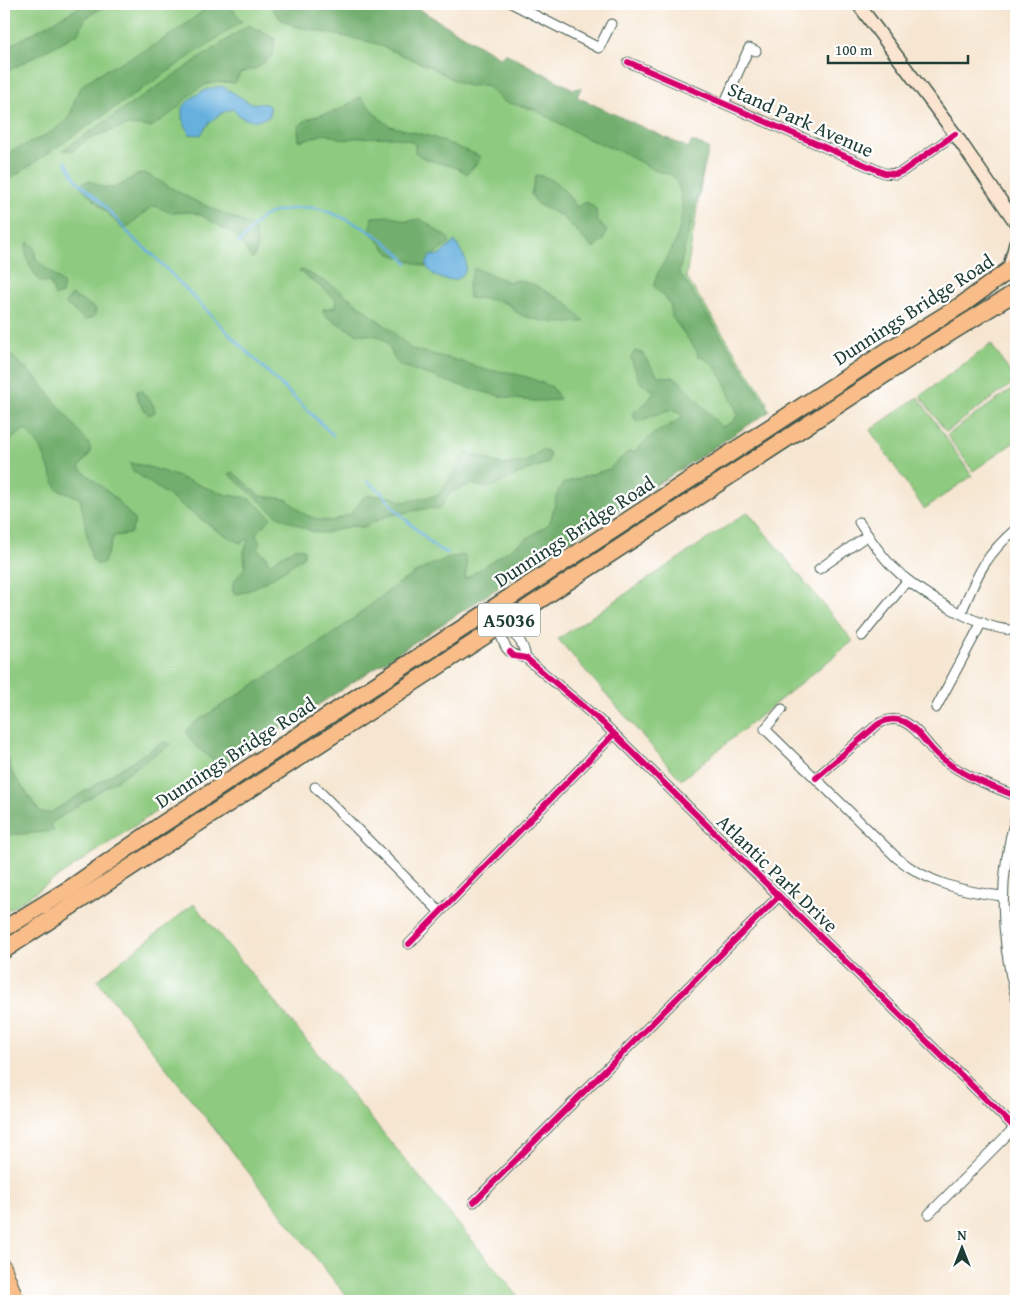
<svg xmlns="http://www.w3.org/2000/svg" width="1020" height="1305" font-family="'Gentium Book Plus',serif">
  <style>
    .green { fill: #8ecb80; stroke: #56845a }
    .forest { fill: #72af6e; stroke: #487651 }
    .water { fill: #66b0de; stroke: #427689 }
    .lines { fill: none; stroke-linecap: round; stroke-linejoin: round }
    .stream { stroke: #66b0de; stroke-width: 2.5 }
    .street-casing { stroke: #3f564c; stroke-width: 11 }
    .secondary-casing { stroke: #3f564c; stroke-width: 15 }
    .primary-casing { stroke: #3f564c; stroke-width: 16 }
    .highway-casing { stroke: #3f564c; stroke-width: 19 }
    .street { stroke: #fff; stroke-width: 9 }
    .secondary { stroke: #fce5d0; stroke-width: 12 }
    .primary { stroke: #f8bd89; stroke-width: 14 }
    .highway { stroke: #f8bd89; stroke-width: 16 }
    .cycleway-casing { stroke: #fff; stroke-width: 9 }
    .cycleway { stroke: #d6006c; stroke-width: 6 }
    .labels { text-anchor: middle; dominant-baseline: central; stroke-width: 4.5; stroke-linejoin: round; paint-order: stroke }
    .shield { fill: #fff; stroke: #627771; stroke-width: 1 }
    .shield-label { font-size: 19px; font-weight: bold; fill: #1f3d34 }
    .street-label { font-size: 20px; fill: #1f3d34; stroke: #fff }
  </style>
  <rect width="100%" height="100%" fill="#fff"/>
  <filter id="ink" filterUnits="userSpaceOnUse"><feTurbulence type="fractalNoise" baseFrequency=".02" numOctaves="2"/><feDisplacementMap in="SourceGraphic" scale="10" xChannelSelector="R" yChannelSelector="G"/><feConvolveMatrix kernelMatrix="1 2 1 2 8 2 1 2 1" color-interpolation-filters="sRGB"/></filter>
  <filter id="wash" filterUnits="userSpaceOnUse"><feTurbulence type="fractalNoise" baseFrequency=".0096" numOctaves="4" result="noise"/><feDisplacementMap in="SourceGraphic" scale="20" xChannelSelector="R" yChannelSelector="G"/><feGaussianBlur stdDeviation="1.12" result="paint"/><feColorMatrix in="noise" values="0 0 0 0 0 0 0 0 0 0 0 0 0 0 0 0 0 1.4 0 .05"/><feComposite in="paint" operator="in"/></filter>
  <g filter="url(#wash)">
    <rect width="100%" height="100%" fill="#f6e6d1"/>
    <g class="green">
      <polygon points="4,4 405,4 527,88 703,172 686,277 768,403 4,913"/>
      <polygon points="991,344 1016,381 946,432 920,396"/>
      <polygon points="1016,386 1016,441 973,471 947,435"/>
      <polygon points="918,397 972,476 924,509 870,430"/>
      <polygon points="748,512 853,641 681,780 558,639"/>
      <polygon points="194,904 522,1301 350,1301 97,980"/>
    </g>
    <g class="forest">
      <polygon points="85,4 108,4 86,18 77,34 4,73 4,49"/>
      <path d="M211,4H229L242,21L4,183V155C22,145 54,135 67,119C76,107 73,92 85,83C105,68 128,60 149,48C170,36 193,20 211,4Z"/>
      <path d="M280,4H410L501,58L505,53L573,89L581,88L577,97L688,148L692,141L709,148L679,272L770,411L221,768L192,742L186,731L196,722C241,692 287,665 331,635C374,606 408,566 461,555L465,556L467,565L465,579L549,524C555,512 554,492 564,483L609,469L628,452H634L652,435L682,418L680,412L668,410L637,422L632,414L649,400L654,391L642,384L638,378L631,358L635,351L642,353L658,376L673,377L680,381L721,427L733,422L738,414C727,394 724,364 698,356L697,351L672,317L670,303L654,286C655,272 667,260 673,247C682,227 688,194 672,175L656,171L624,153L588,139L533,109L504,102L486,85L468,86L459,83L435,69L374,43L295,26L282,20L272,9Z"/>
      <path d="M249,25L275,39L273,55L257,68L240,73L235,83C201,79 196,90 174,111C167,117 158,122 151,127L129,125L89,138L73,151L63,150Z"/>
      <path d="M361,97L378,117L390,126L432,137L478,155L480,159L467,174C452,161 429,166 415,152V144L408,140L391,137L353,138L346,140L325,134L299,141L298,129C303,115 329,115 341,109C349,105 352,99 361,97Z"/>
      <path d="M145,173L193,200L252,226C257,235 260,252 252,259L237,236L199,214L191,212L171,213L156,206L151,207L124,230L81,187L84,182L90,181C96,183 101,188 108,188C124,189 131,173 145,173Z"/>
      <path d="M536,175C555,177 566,191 576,207L587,202L596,209L597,221L607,230L603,241L593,248L562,216L537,204L531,194Z"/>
      <polygon points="391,216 405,221 421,219 449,239 449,244 433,255 426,267 390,254 370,232 372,217"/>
      <path d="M28,242L34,247L36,259L64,284L62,294L55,296L50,282H40C33,271 21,255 28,242Z"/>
      <path d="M474,268L509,282L517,280L533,284L567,303L584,321C570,326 528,321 516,312C514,311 513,308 511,306C500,299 482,299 469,298L468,285Z"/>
      <path d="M302,270L335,287L395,333L411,349L460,361L485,370L508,372L530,378L552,387L560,399C518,409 441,379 400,365C391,358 392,347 383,339C374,333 365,336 356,333C345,328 334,321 324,315L323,309L335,307L336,300L324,289L299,271Z"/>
      <polygon points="72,295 96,309 94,317 85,320 65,303"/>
      <polygon points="4,349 38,380 89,444 91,452 79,468 113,496 134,519 134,525 130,534 114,536 104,563 96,564 92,560 80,498 57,489 41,448 25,429 4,445"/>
      <path d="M137,391H143L154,406L155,412L149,415C143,409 136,400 137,391Z"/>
      <polygon points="543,449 550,454 548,463 527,470 489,488 471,484 452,492 439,509 429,508 387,516 363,527 351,526 325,533 313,532 276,515 229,474 233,472 260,496 286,499 306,515 320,520 332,521 351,514 364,497 370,495 392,497 404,502 439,495 467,452 503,465 525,462"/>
      <path d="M130,463C161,468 192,483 221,493C230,497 243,495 251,500C258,505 265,512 271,518L255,535L260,541L258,550L266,556L269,564L296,547L304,549V556C293,565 248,595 235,594L233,592V583L245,567L244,551L249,538L240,543L218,531L132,470Z"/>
      <polygon points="165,741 171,744 50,824 54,831 10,835 4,832 4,754 8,759 13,774 40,812 50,813"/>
    </g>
    <g class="water">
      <path d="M222,86L250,103L266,104L270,107V116C255,123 243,122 233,109C221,111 206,123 201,135L189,134L182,118V108C192,95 206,88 222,86Z"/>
      <path d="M455,241L466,260L465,272L458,279C444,282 432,277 426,265L430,256L440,255Z"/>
    </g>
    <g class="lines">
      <g class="stream">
        <polyline points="66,162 77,181 99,200 134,239 154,256 240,345 333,435"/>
        <path d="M238,243C248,236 254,222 264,216C275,210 309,205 320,209C352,220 386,236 407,263"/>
        <polyline points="367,481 382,493 396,510 436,548 448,553"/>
      </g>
    </g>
  </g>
  <g filter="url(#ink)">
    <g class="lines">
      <g class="street-casing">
        <g id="street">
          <polyline points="513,4 599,48 611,24"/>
          <polyline points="628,62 884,173 896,174 903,171 955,134"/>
          <polyline points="725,102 749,48 756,51"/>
          <path d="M859,522C869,537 880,555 894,568C919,593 981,631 1016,630"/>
          <polyline points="819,569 868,535"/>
          <path d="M489,612C492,617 498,623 499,629C504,647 506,654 526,658L605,725L1016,1129"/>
          <path d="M961,613C977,576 984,556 1016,529"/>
          <path d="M499,627C516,634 523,640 526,658"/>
          <polyline points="862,636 907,581"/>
          <polyline points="936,708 982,622"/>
          <path d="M782,709L765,729L897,858C928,883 964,892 1003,896"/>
          <path d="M816,778L877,725C884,720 893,718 902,721C918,727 928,748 941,758C964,776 990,786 1016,796"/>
          <polyline points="315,787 440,912"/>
          <path d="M1016,816C998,876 1000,937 1016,998"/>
          <polyline points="409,944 614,734"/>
          <polyline points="474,1202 779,896"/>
          <polyline points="929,1214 1015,1127"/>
        </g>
      </g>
      <g class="secondary-casing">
        <g id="secondary">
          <polyline points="858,4 955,134 1016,223"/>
          <polyline points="1008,272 1016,242"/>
        </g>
      </g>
      <g class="primary-casing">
        <polyline id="primary" points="4,1267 17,1301"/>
      </g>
      <g class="highway-casing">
        <g id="highway">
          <polyline points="4,929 72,887 161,825 890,349 963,304 1016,265"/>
          <polyline points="4,950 916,354 1016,292"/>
        </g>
      </g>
      <use href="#street" class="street"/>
      <use href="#secondary" class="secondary"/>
      <use href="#primary" class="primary"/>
      <use href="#highway" class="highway"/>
      <g class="cycleway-casing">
        <g id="cycleway">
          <polyline points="628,62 884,173 896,174 903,171 955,134"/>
          <polyline points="510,652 514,656 526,658 605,725 1016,1129"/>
          <path d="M816,778L877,725C884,720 893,718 902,721C918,727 928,748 941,758C964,776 990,786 1016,796"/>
          <polyline points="409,944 614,734"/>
          <polyline points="474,1202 779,896"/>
        </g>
      </g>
      <use href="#cycleway" class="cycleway"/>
    </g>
  </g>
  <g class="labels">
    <rect class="shield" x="478" y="603.5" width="62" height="33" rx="4"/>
    <g class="shield-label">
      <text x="509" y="620">A5036</text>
    </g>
    <g class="street-label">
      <text transform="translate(801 119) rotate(24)">Stand Park Avenue</text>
      <text transform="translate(913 309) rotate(-33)">Dunnings Bridge Road</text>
      <text transform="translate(574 531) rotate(-33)">Dunnings Bridge Road</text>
      <text transform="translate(235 752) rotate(-33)">Dunnings Bridge Road</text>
      <text transform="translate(778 873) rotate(44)">Atlantic Park Drive</text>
    </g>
  </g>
  <rect width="1020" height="1305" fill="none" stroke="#fff" stroke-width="20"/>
  <g transform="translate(962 1248)" stroke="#ffffff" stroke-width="4" paint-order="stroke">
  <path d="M0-4L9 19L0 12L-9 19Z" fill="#1f3d34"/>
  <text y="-8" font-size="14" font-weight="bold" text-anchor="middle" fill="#1f3d34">N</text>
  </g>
  <path d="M828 55v8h140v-8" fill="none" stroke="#1f3d34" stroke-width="2.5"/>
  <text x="835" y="55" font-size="15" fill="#1f3d34" stroke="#ffffff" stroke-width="4" paint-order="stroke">100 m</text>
</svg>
